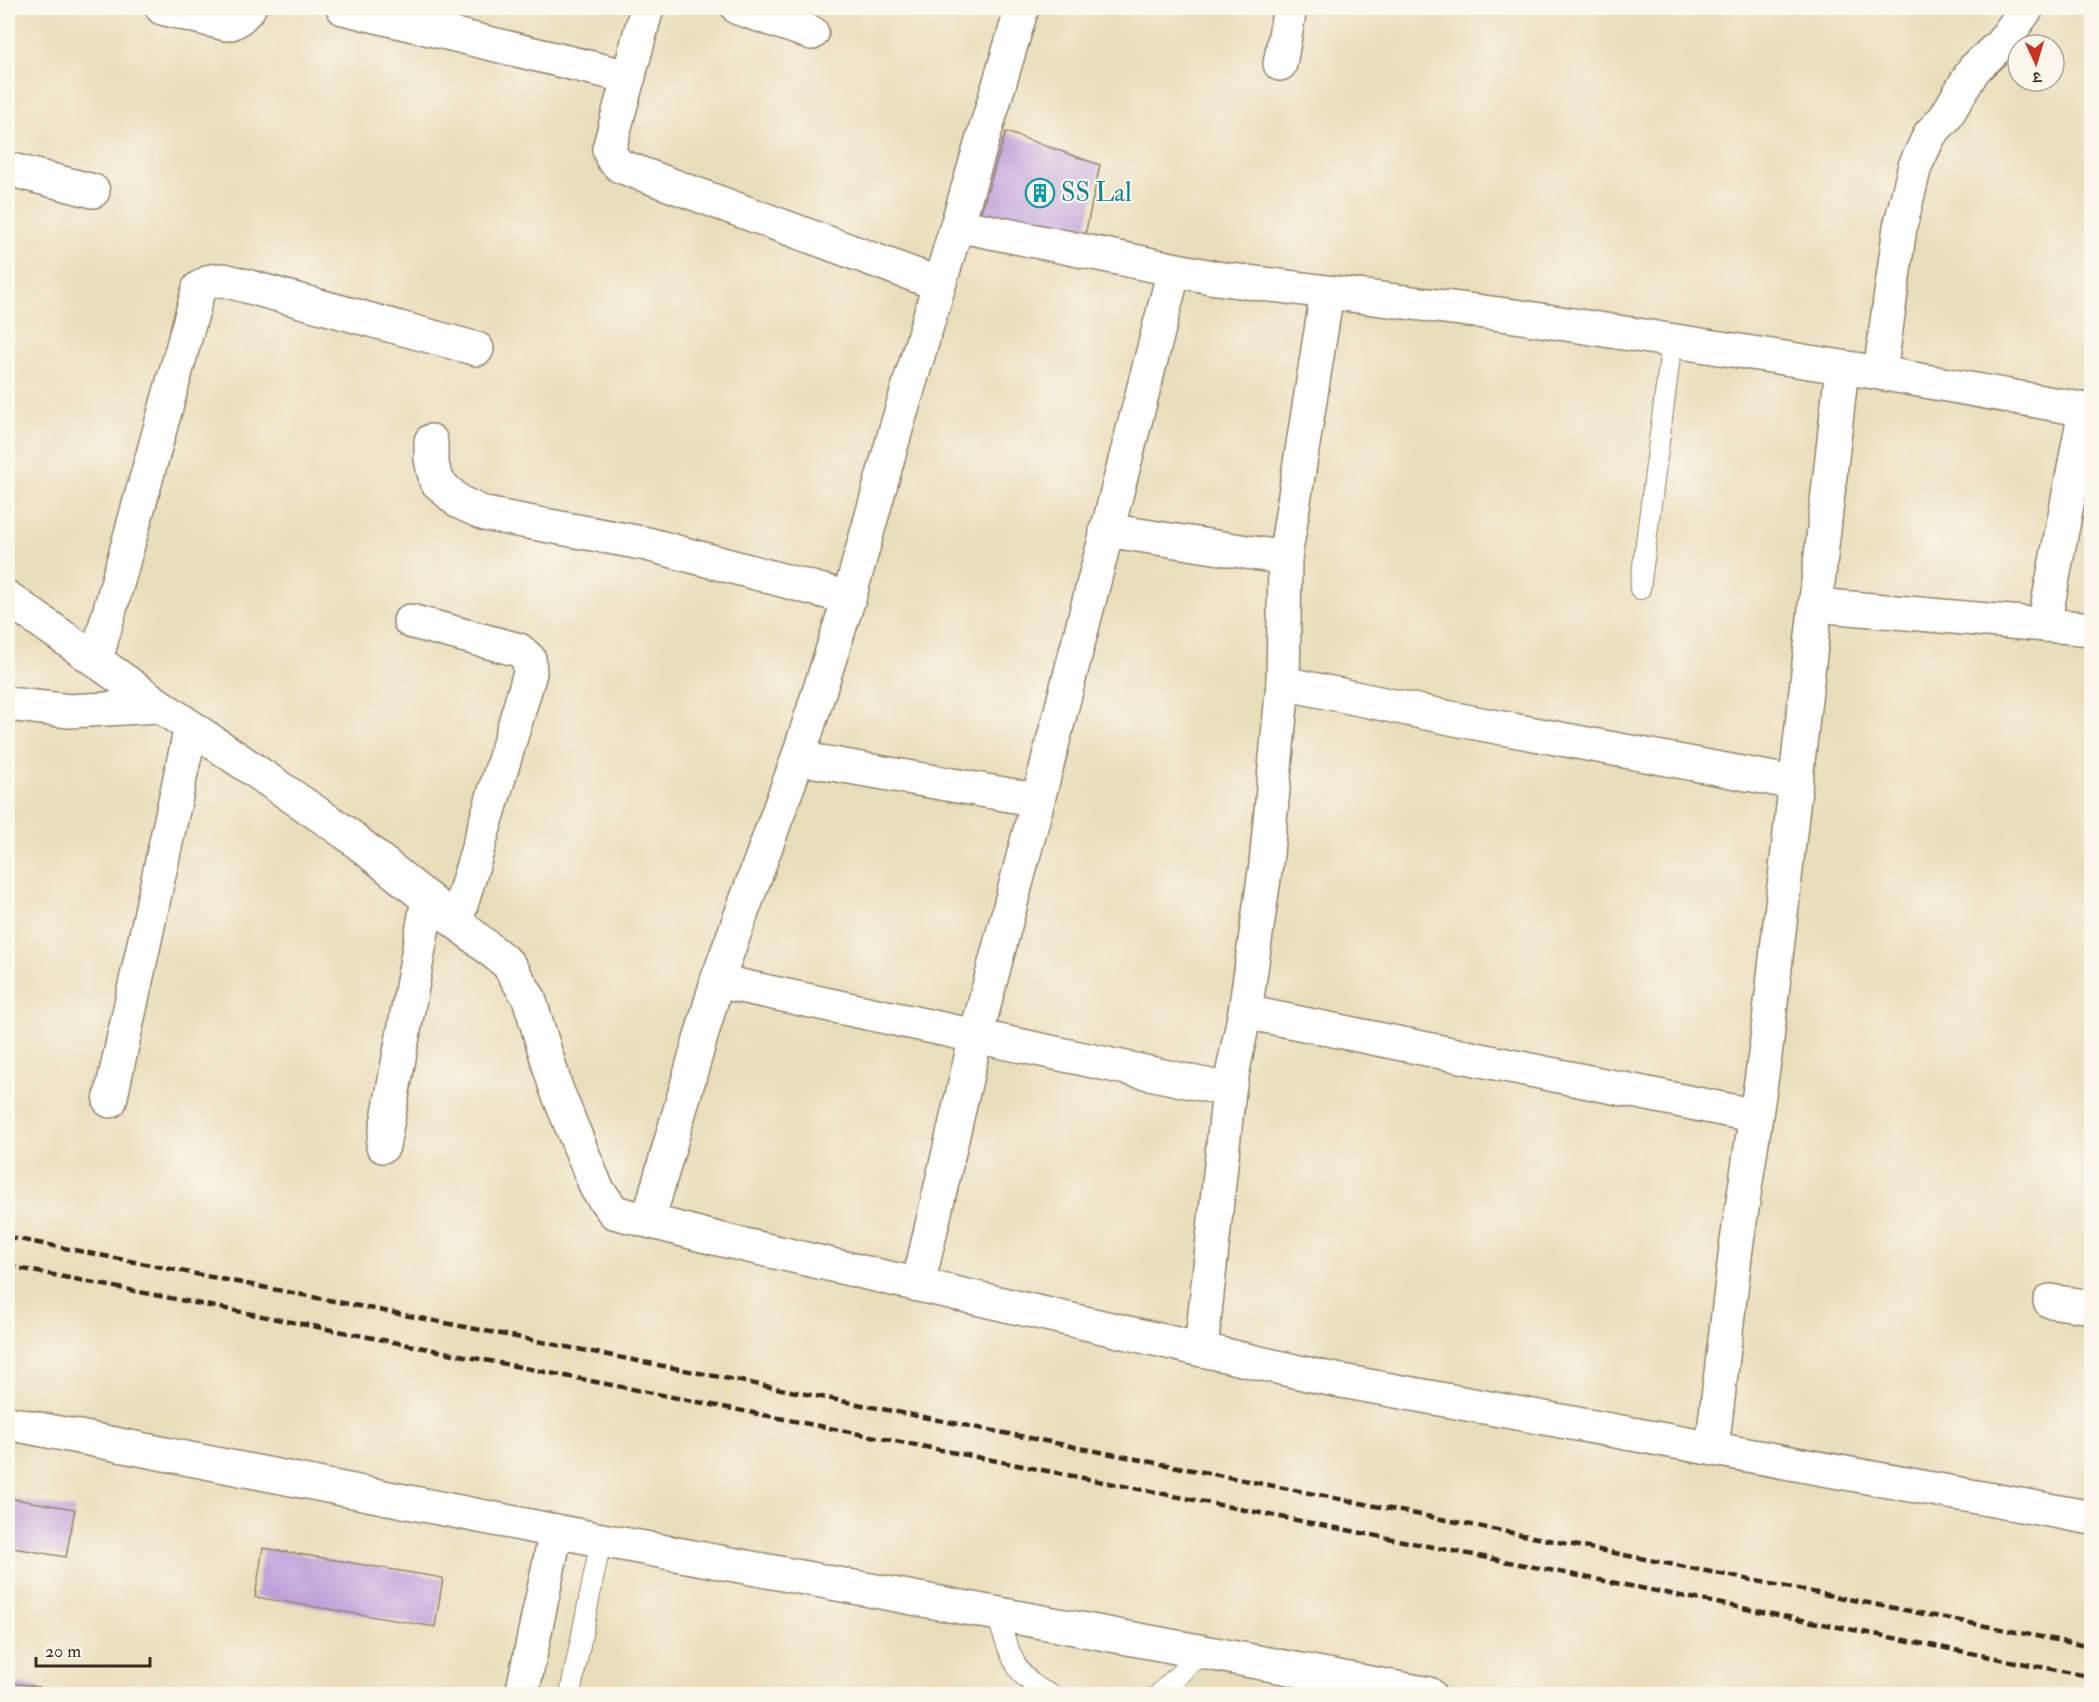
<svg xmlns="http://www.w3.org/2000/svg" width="2099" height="1702" font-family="'IM FELL Double Pica','Noto Serif Devanagari',serif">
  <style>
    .building { fill: #bc9cd9 }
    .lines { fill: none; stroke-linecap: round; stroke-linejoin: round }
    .lane-casing { stroke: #92846c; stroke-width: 22 }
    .street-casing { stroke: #92846c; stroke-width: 36 }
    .secondary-casing { stroke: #92846c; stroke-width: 36 }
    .lane { stroke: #fff; stroke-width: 20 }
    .street { stroke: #fff; stroke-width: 33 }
    .secondary { stroke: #fff; stroke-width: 33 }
    .rail { stroke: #3b2a1e; stroke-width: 4.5; stroke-dasharray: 9 4.5; stroke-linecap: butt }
    .labels { text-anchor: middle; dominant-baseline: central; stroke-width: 4.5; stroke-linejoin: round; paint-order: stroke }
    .culture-label { font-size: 26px; fill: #0d838f; stroke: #fbf7ec; text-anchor: start }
  </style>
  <rect width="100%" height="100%" fill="#fbf7ec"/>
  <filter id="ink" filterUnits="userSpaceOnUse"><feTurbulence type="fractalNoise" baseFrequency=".0167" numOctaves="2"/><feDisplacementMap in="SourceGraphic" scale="12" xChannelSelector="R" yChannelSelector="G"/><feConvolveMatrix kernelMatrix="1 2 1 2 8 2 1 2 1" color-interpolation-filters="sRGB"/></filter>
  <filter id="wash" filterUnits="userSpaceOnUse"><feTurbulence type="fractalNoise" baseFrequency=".008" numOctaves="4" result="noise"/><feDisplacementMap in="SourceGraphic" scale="24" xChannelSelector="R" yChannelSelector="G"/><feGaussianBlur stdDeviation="1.35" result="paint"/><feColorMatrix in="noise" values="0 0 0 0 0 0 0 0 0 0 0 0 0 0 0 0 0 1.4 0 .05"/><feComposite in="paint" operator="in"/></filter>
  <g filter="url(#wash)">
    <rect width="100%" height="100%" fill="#e9deba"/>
    <g id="blocks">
      <g class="building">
        <polygon points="1006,132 1100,165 1084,240 978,221"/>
        <polygon points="8,1498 75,1509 66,1557 8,1547"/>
        <polygon points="263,1548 443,1578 435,1627 255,1597"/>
        <polygon points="8,1682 40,1687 38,1694 8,1694"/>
      </g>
    </g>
  </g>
  <g filter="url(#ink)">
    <use href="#blocks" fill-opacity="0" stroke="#92846c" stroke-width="1.5"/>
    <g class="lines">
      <g class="lane-casing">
        <g id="lane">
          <polyline points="1640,589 1672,341"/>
          <path d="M996,1613C1008,1647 1014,1680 1050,1694"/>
          <polyline points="570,1694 601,1540"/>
          <polyline points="1159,1694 1202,1652"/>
        </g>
      </g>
      <g class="street-casing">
        <g id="street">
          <path d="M162,8L226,24C237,23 242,15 249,8"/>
          <polyline points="343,8 629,77"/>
          <polyline points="647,8 609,149 612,158 620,166 939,284"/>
          <polyline points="738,8 812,33"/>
          <polyline points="1280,64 1290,8"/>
          <polyline points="8,169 93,191"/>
          <polyline points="957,225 1216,278 1515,316 1880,373 2092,411"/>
          <polyline points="1880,373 1900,227 1915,166 1930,134 1945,118 1974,69 2001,44 2027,8"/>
          <polyline points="431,441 431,459 436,481 459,502 485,514 647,544 849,598"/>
          <polyline points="1106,530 1285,558"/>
          <polyline points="1815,605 2092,629"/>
          <polyline points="410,621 519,650 529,659 530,673 456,922"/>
          <polyline points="2044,625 2085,410"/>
          <polyline points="96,660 199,288 211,281 224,280 477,349"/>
          <polyline points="1283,683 1465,721 1795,783"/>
          <polyline points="8,704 70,711 160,706"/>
          <polyline points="798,758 1038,800 976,1036 918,1285"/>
          <polyline points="1038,800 1174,270"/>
          <polyline points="717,981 1229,1090"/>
          <polyline points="1245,1012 1756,1116"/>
          <polyline points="110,1101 191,727"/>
          <polyline points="383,1146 428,899"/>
          <polyline points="648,1221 717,981 798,758 849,598 896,429 1022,8"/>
          <polyline points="2050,1301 2092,1307"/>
          <polyline points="1201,1350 1229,1090 1245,1012 1266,864 1283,683 1285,558 1327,293"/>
          <polyline points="8,1423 601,1540 1429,1694"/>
          <polyline points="1712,1448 1736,1248 1766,1048 1842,368"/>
          <polyline points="522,1694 556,1531"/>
        </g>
      </g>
      <g class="secondary-casing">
        <polyline id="secondary" points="8,598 160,706 346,833 508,964 529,998 556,1088 597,1189 614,1212 714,1238 1325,1378 2092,1518"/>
      </g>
      <use href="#lane" class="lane"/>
      <use href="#street" class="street"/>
      <use href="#secondary" class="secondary"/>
      <g class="rail">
        <polyline points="8,1237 2092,1647"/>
        <polyline points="8,1266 2092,1677"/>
      </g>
    </g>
  </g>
  <defs>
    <g id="building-ring" transform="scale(1.5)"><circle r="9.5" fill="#fbf7ec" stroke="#0f9aa8" stroke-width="1.5"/><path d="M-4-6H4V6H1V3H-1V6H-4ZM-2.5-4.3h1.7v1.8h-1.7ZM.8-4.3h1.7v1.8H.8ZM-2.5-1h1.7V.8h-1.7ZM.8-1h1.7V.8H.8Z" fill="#0f9aa8"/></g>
  </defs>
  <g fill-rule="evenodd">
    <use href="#building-ring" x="1040" y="193"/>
  </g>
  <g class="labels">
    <g class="culture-label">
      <text x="1061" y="193">SS Lal</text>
    </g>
  </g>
  <rect width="2099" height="1702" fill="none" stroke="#fbf7ec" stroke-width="30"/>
  <g transform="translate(2036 63) rotate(176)"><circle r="28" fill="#fbf7ec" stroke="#aea59a" stroke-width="1.5"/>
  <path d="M0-4.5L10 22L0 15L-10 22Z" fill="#c8321e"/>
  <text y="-9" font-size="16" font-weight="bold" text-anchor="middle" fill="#3b2a1e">उ</text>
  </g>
  <path d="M36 1657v9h114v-9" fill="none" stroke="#3b2a1e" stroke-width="3"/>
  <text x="45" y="1657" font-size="18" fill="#3b2a1e" stroke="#fbf7ec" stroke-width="4.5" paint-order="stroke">20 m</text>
</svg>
